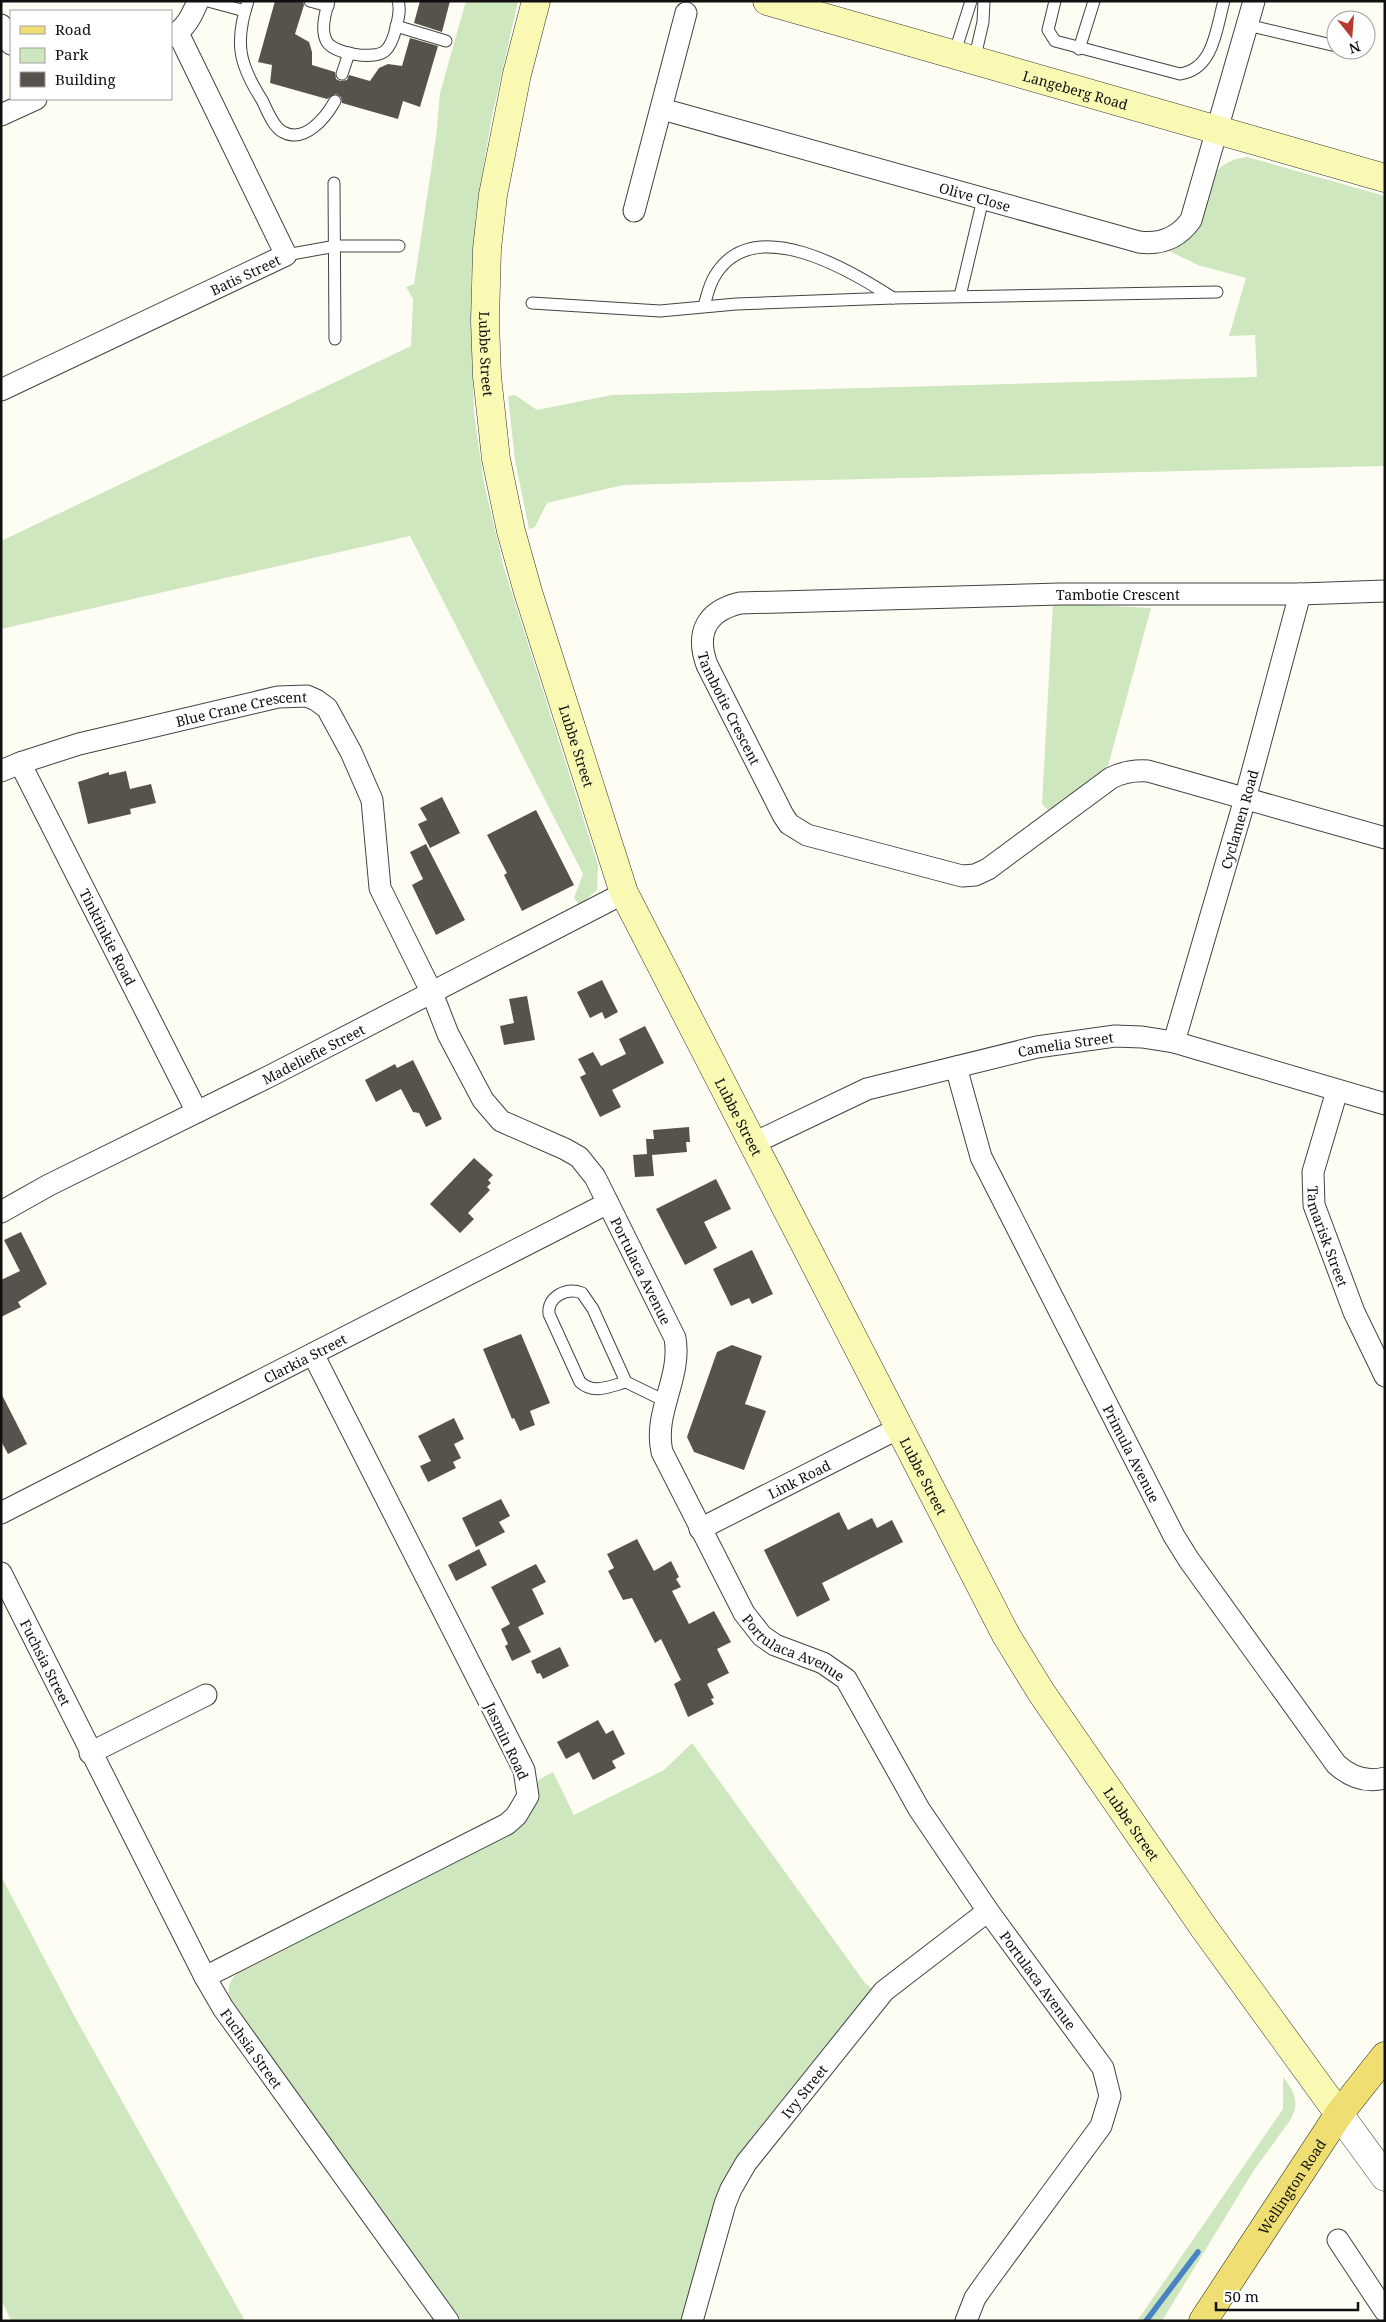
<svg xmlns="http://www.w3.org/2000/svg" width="1386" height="2322" font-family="'Noto Serif',serif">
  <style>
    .green { fill: #cfe7bf }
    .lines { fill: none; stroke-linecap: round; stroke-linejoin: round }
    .stream { stroke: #4884c4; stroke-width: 5.5 }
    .building { fill: #58524d }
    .service-casing { stroke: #434343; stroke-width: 13 }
    .minor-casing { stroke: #434343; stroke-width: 23 }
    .tertiary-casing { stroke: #434343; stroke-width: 29 }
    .secondary-casing { stroke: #323232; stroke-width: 29 }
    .primary-casing { stroke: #212121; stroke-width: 29 }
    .service { stroke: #fff; stroke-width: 11 }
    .minor { stroke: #fff; stroke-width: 21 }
    .tertiary { stroke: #fff; stroke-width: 28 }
    .secondary { stroke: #f9f9b3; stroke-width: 28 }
    .primary { stroke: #efdf73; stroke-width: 28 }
    .labels { text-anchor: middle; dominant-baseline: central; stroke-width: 5; stroke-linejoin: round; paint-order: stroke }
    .street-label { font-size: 14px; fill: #101010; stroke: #fff }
  </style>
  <rect width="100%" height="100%" fill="#fefdf4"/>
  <g class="green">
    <polygon points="466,1 518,1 491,121 476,214 471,284 474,413 484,483 504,568 598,865 597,890 580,905 574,898 583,874 410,536 1,629 1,541 411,346 413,299 406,287 414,284 436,137 440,93"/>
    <path d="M1247,157L1385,196V466L623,485L547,503L535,527L529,529L515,460L508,396L515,395L537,410L612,395L1257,377L1255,335L1229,336L1246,278L1198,265L1169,251C1181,245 1191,238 1198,226C1215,196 1201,163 1247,157Z"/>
    <polygon points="1053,603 1151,608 1108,766 1049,811 1042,804"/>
    <path d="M692,1743L865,1983L874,1990L733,2165L684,2321H458L229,2002C227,1988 229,1981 239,1971L538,1793V1780L553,1772L574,1815L664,1770Z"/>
    <polygon points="1,1876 76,2019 245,2321 11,2321 1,2299"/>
    <path d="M1283,2077C1294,2091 1300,2102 1291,2119L1254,2170L1162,2321H1137L1283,2109Z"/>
  </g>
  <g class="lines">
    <polyline class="stream" points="1146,2321 1198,2252"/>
  </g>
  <g class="building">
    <polygon points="275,1 303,1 304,5 295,34 309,42 312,52 312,65 335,72 336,79 340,81 347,80 349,75 370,81 379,68 388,64 402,66 410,38 438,46 420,107 403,101 398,119 342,103 341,97 336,94 327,99 270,83 272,65 258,62"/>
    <polygon points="420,1 450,1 442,32 414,23"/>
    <polygon points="126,771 130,789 151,784 156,803 130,809 131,814 88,824 78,782 109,772 109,775"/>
    <polygon points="442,797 460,833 430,848 418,824 427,820 420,808"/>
    <polygon points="536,810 574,885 522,911 504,875 507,873 487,835"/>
    <polygon points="426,844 465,920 436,935 412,885 423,879 410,852"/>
    <polygon points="602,980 618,1012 605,1019 602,1012 590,1018 577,992"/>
    <polygon points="527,996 535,1040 504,1045 500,1026 514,1023 509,999"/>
    <polygon points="645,1026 664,1063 612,1090 621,1107 600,1117 580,1077 586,1074 578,1059 593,1052 601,1066 626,1054 619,1039"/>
    <polygon points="413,1060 442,1119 426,1127 419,1113 413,1112 401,1089 376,1102 365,1080 395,1064 397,1068"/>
    <polygon points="689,1127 690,1142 686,1142 687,1152 652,1155 654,1176 635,1177 633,1155 647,1154 646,1139 654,1139 653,1130"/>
    <polygon points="474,1158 493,1175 488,1180 491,1183 487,1187 490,1190 468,1213 474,1219 460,1233 430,1204"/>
    <polygon points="716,1179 731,1209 704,1222 717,1248 685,1265 656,1209"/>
    <polygon points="21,1232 47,1284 18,1302 21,1307 1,1317 1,1280 20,1271 4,1240"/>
    <polygon points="752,1250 773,1294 752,1304 749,1298 731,1306 713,1269"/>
    <polygon points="521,1334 550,1403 530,1411 535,1425 520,1431 514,1418 512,1419 483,1349"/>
    <polygon points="732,1345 762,1356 745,1404 766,1411 744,1470 694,1452 687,1437 717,1352"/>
    <polygon points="1,1393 27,1444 8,1454 1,1441"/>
    <polygon points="454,1418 464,1439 454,1444 461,1458 453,1462 456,1468 428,1482 420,1466 431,1461 418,1436"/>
    <polygon points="501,1499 510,1516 499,1522 505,1532 476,1547 462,1518"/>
    <polygon points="839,1512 848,1530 872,1518 877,1528 892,1520 903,1542 822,1583 830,1600 797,1617 764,1550"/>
    <polygon points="637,1539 654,1571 671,1561 679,1577 676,1579 681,1587 672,1591 689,1624 714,1611 731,1642 717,1649 729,1673 707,1684 714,1698 711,1699 714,1704 688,1717 674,1684 681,1680 661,1639 655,1643 632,1598 623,1600 608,1571 614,1568 607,1554"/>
    <polygon points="479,1549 487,1565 456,1581 448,1565"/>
    <polygon points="536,1564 546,1582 532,1589 544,1614 518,1627 531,1652 512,1661 505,1646 508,1644 501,1629 510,1624 491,1587"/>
    <polygon points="560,1647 569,1666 543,1679 540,1673 537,1674 531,1661"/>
    <polygon points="598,1720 606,1734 613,1730 625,1754 612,1761 616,1768 593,1780 579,1752 566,1759 557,1742"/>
  </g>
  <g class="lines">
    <g class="service-casing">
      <g id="service">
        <polyline points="208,1 245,11"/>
        <path d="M248,1C243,16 239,35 241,51C243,68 253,86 262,100C267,110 273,127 283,132C305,144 326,117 335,101"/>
        <polyline points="310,1 328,6"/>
        <path d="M329,1C325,13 320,31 327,42C335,54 374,60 385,51C391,46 394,36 396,28C398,19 401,10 398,1"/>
        <path d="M1055,1L1048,30L1055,41L1180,74C1214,69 1216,29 1224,1"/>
        <polyline points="1247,25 1336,46"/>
        <polyline points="396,26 446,41"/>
        <polyline points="1079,49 1094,1"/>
        <polyline points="954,55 971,1"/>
        <polyline points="974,61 983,22 984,1"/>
        <polyline points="342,74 349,53"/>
        <polyline points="334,183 335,339"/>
        <polyline points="286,255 336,246 399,246"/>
        <polyline points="960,296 983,199"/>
        <polyline points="532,303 660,311 736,304 893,298 1217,292"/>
        <path d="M704,306C707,296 709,284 716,274C755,213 850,270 893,298"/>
        <path d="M626,1382C610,1386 594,1395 580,1382L549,1314C547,1297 566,1287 582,1293L593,1309L626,1382L665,1401"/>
      </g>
    </g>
    <g class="minor-casing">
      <g id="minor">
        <polyline points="1,25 11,44"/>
        <path d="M171,36C186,29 192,15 198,1"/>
        <path id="s1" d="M662,109L1139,242C1161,245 1178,238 1191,220L1254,1"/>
        <polyline points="1,115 36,99"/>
        <polyline points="634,211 686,13"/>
        <path id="s2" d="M1,390L286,255L178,33"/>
        <path id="s3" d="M1385,591L1300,594H1060L740,603C707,611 695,632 707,665L783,815L789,824L807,835L962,876L975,875L988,869L1111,778C1123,772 1134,770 1148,771L1385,838"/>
        <path id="s4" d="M20,763L197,1112"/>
        <path id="s5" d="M1,771L20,763L79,744L278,697L307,696L316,700L327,708L351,752L372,800L380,888L432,993L448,1034L483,1100L501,1121L565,1149L579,1157L595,1177L675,1338C682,1378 653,1412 662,1452L744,1613L762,1636L775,1645L823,1663L846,1679L919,1809L988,1911L1103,2068L1110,2096L1101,2126L987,2281L975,2298L966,2321"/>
        <path id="s6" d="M1174,1042L1245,799L1300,594"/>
        <path id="s7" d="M956,1067L981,1157L1174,1536L1189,1560L1336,1764C1350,1777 1366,1783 1385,1778"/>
        <path id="s8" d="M1337,1091L1313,1172L1314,1205L1354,1312L1385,1376"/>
        <path id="s9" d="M754,1143L867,1089L1037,1047L1115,1036L1142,1037L1174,1042L1385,1104"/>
        <path id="s10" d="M1,1212L49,1185L270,1076L624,893"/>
        <path id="s11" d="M1,1513L608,1203"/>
        <path id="s12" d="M700,1529L899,1428"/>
        <path id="s13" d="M1,1573L205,1977L223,2008L448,2321"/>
        <polyline points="90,1753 206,1695"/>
        <polyline points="205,1977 507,1824 516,1816 528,1796 524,1770 313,1354"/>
        <polyline points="1338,2240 1385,2311"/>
        <path id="s14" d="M692,2321L725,2204L731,2189L746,2163L884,1991L988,1911"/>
      </g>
    </g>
    <g class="tertiary-casing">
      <polyline id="tertiary" points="1339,2114 1385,2177"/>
    </g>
    <g class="secondary-casing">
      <g id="secondary">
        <path id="s15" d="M536,1L517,74L493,195L487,249L485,321L487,376L496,459L511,531L528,592L624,893L1006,1635L1041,1692L1204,1928L1339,2114"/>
        <path id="s16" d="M767,1L1385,178"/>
      </g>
    </g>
    <g class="primary-casing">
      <g id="primary">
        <path id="s17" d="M1203,2321L1339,2114L1385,2056"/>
      </g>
    </g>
    <use href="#service" class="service"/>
    <use href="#minor" class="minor"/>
    <use href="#tertiary" class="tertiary"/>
    <use href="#secondary" class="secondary"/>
    <use href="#primary" class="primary"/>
  </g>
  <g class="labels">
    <g class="street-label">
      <text stroke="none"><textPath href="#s16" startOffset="321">Langeberg Road</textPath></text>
      <text stroke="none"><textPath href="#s1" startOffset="325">Olive Close</textPath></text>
      <text stroke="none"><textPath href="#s2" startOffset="270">Batis Street</textPath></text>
      <text stroke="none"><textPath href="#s15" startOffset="358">Lubbe Street</textPath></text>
      <text x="1118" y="594">Tambotie Crescent</text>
      <text stroke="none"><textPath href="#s3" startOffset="776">Tambotie Crescent</textPath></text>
      <text stroke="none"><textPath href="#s5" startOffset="249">Blue Crane Crescent</textPath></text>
      <text stroke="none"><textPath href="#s15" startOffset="762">Lubbe Street</textPath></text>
      <text stroke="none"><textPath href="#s6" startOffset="232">Cyclamen Road</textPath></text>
      <text stroke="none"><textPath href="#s4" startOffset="195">Tinktinkie Road</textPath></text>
      <text stroke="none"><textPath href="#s9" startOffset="329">Camelia Street</textPath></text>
      <text stroke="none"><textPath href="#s10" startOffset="350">Madeliefie Street</textPath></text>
      <text stroke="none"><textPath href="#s15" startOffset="1168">Lubbe Street</textPath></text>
      <text stroke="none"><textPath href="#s8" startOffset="151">Tamarisk Street</textPath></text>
      <text stroke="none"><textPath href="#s5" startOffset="1010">Portulaca Avenue</textPath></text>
      <text stroke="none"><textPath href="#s11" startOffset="341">Clarkia Street</textPath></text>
      <text stroke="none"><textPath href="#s7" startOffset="426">Primula Avenue</textPath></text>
      <text stroke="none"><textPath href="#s15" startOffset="1572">Lubbe Street</textPath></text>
      <text stroke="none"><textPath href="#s12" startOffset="111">Link Road</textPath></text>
      <text stroke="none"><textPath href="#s5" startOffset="1444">Portulaca Avenue</textPath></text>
      <text stroke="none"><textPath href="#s13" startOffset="100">Fuchsia Street</textPath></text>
      <text transform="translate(507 1741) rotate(65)">Jasmin Road</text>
      <text stroke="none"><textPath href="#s15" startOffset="1978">Lubbe Street</textPath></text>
      <text stroke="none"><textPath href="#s5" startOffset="1864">Portulaca Avenue</textPath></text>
      <text stroke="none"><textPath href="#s13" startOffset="538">Fuchsia Street</textPath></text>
      <text stroke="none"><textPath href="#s14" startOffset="260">Ivy Street</textPath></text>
      <text stroke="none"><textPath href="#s17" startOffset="161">Wellington Road</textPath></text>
    </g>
  </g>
  <rect width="1386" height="2322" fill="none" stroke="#101010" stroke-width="5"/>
  <rect x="10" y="10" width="162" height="90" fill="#ffffff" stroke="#9f9f9f"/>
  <rect x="20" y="26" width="25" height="8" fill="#efdf73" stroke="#9f9f9f"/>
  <text x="55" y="35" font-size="15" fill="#101010">Road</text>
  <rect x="20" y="48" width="25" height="15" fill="#cfe7bf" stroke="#9f9f9f"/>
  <text x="55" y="60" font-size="15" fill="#101010">Park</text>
  <rect x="20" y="72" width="25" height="15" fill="#58524d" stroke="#9f9f9f"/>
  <text x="55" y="85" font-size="15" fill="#101010">Building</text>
  <g transform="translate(1351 35) rotate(163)"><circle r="24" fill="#ffffff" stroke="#9f9f9f"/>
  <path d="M0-4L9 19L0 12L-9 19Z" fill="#b73a31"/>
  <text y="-8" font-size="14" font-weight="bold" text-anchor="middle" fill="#101010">N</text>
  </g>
  <path d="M1216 2302v8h142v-8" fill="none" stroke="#101010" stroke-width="2.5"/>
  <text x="1224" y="2302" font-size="15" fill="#101010" stroke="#ffffff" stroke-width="4" paint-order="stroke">50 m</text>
</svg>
